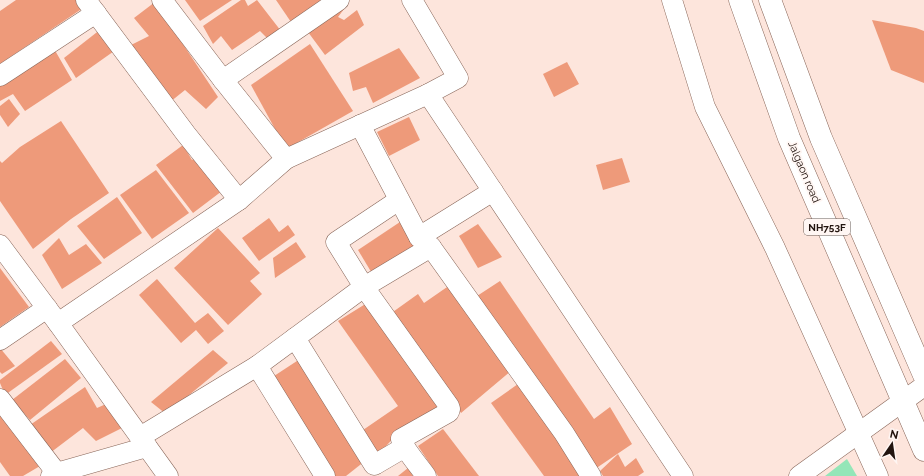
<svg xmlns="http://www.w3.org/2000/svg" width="924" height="476" font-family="Raleway,sans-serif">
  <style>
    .green { fill: #94e6b8 }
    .building { fill: #ee9a7a }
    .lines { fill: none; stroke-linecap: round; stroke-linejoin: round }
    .minor-casing { stroke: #886659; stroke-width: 21 }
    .trunk-casing { stroke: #886659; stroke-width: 23 }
    .minor { stroke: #fff; stroke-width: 20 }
    .trunk { stroke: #fff; stroke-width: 22 }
    .labels { text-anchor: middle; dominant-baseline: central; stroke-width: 3.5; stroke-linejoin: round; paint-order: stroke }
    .shield { fill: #fff6f3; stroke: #645853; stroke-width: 1 }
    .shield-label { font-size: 10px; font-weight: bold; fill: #22140f }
    .street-label { font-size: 11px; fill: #22140f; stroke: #fff6f3 }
  </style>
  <rect width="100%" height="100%" fill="#fde5dc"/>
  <polygon class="green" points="847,459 857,476 825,476"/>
  <g class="building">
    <polygon points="16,0 76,0 83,8 0,64 0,11"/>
    <polygon points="185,0 232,0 200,21"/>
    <polygon points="241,0 245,0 248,6 257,0 281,31 268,39 260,31 232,50 221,36 213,44 203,26"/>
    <polygon points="276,0 324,0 291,22"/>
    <polygon points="155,2 218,97 206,109 185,90 170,102 127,47 149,36 134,18"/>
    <polygon points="347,5 338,17 344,20 357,10 364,25 325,55 308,32"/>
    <polygon points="872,20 916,28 924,31 924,83 891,70"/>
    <polygon points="101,29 117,49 76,78 64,58"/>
    <polygon points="310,44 353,111 286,149 251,85"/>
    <polygon points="53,47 72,80 25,111 13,94 0,101 0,83"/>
    <polygon points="399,48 420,78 373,103 366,87 353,91 349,73"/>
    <polygon points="567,62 579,84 554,97 543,74"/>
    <polygon points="9,99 20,114 8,127 0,115 0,106"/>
    <polygon points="409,117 420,140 389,156 377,132"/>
    <polygon points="61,121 109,193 71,219 33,249 0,201 0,161 2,163 20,147"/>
    <polygon points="183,145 192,160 198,155 222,191 193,213 156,165"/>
    <polygon points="622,158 630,182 603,190 596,165"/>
    <polygon points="156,170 189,213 152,239 120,195"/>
    <polygon points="117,197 142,233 104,259 77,226"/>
    <polygon points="269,218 279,232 288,225 295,235 259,261 242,238"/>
    <polygon points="400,222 417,249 373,275 358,250"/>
    <polygon points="478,224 502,257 478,268 459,236"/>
    <polygon points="218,228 260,273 250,281 262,294 228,325 174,268"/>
    <polygon points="59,238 69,255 86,244 102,263 62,289 42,255"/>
    <polygon points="296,242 306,257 275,278 273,258"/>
    <polygon points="0,268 29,307 0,327"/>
    <polygon points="157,279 195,323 208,313 224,331 208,344 196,330 181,343 139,295"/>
    <polygon points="500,281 594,419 610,407 632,444 595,469 477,296"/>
    <polygon points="450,285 512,370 461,413 390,314 418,294 424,303"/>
    <polygon points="367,303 444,407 396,435 379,454 363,430 398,406 338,321"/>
    <polygon points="51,341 62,354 5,395 0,383 0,380"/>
    <polygon points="0,348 15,366 2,374 0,372"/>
    <polygon points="213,350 228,363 166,414 151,402"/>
    <polygon points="65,359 81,378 30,420 12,400"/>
    <polygon points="300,359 365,461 346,476 335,476 271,378"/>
    <polygon points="518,384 584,476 544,476 491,403"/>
    <polygon points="85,387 97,408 106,404 126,426 96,441 83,428 50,453 30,425"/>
    <polygon points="0,411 40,466 23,476 10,476 0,462"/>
    <polygon points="443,429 479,476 438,476 418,446"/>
    <polygon points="618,454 625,467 636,458 644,472 638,476 603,476 600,471"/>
    <polygon points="408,468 413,476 398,476"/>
  </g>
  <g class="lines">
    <g class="minor-casing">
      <g id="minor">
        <polyline points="86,0 186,134 239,200"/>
        <polyline points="162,0 223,80 286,159"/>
        <polyline points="672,0 705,107 775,248 878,476"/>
        <polyline points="0,76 96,13"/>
        <polyline points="223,80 339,0"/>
        <polyline points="428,94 683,476"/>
        <polyline points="360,125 419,237 493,191"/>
        <path d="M399,200L336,242L364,287L449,406L450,409L449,412L401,439C403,448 420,467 426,476"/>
        <polyline points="419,237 431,247 564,433 591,476"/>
        <polyline points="0,245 58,323 168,476"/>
        <polyline points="58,323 239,200 286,159 428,94 458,78 412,0"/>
        <polyline points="295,338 374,465 376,464 405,447"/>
        <polyline points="0,340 47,308"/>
        <polyline points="257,366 325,476"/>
        <polyline points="0,399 59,476"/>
        <polyline points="140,437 257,366 364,287 431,247"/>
        <polyline points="51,476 56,473 147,447"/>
        <polyline points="799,476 924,386"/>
      </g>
    </g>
    <g class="trunk-casing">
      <g id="trunk">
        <polyline points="740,0 789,138 924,450"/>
        <polyline points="770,0 821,138 924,375"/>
      </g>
    </g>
    <use href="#minor" class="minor"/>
    <use href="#trunk" class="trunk"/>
  </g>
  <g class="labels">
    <rect class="shield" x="804" y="219" width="46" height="16" rx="3"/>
    <g class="shield-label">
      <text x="827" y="227">NH753F</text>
    </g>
    <g class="street-label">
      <text transform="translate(804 172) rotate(67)">Jalgaon road</text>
    </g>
  </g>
  <g transform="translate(892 444) rotate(13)" stroke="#fff6f3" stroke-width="3" paint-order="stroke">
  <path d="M0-3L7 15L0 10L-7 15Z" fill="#22140f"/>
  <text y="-6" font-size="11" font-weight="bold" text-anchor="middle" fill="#22140f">N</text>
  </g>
</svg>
